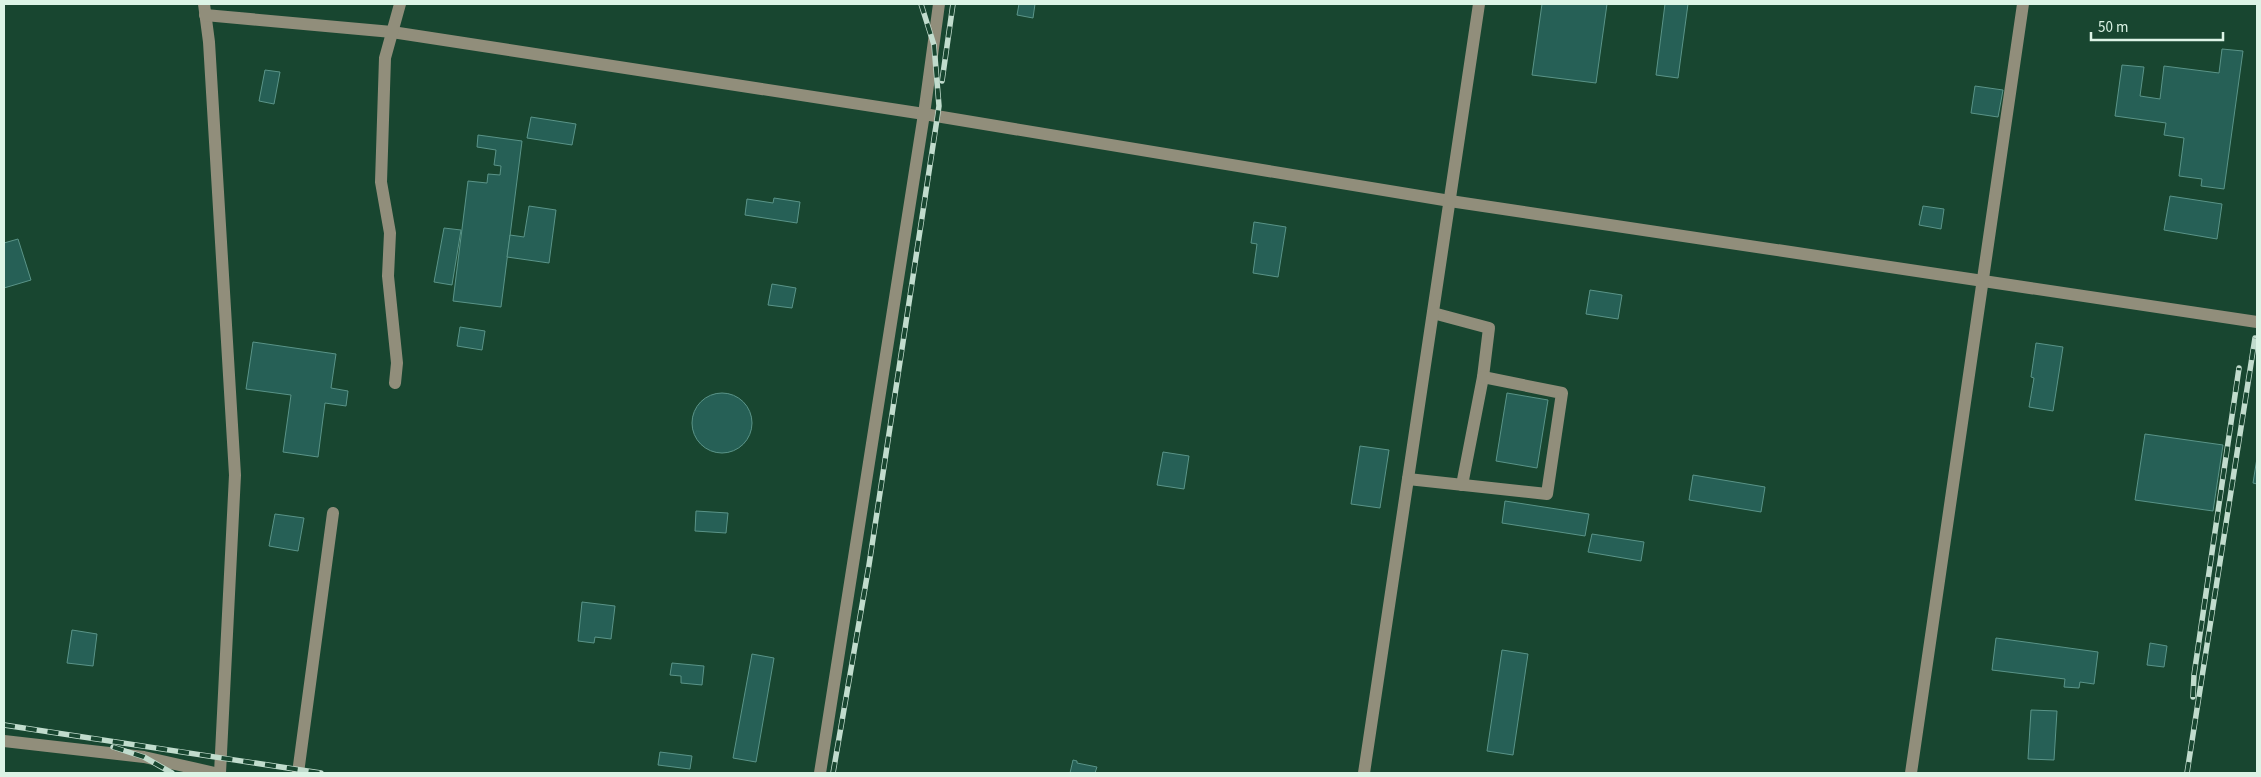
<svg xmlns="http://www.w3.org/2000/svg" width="2261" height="777" font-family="'Source Sans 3',sans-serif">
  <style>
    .building { fill: #266056; stroke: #5a9488 }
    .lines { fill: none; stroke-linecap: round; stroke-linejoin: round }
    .minor { stroke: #918e7b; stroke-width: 12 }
    .rail-casing { stroke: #c1dccd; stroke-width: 5.5 }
    .rail { stroke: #184630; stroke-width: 4; stroke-dasharray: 11; stroke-linecap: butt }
  </style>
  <rect width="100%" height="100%" fill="#184630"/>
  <g class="building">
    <polygon points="1019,4 1035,4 1033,18 1017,15"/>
    <polygon points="1542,4 1607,4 1596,83 1532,75"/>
    <polygon points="1665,4 1688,4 1678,78 1656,75"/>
    <polygon points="2222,49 2243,51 2224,189 2201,186 2202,179 2179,176 2184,138 2164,135 2166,123 2115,116 2122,65 2144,67 2140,96 2160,99 2164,66 2219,73"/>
    <polygon points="265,70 280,72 274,104 259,101"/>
    <polygon points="1975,86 2003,90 1998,117 1971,113"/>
    <polygon points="531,117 576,124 572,145 527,138"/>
    <polygon points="478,135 522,141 501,307 453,301 468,181 487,183 488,174 500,175 501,166 494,165 496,150 477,147"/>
    <polygon points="2170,196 2222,204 2217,239 2164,230"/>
    <polygon points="774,198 800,202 797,223 745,215 747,199 773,203"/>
    <polygon points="529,206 556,210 549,263 507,257 510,235 524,237"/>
    <polygon points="1923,206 1944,209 1941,229 1919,225"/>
    <polygon points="1254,222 1286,227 1278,277 1253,273 1257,244 1251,243"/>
    <polygon points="444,228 461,230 452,285 434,282"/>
    <polygon points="18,239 31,280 4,288 4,243"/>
    <polygon points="772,284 796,288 792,308 768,305"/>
    <polygon points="1590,290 1622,295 1618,319 1586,314"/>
    <polygon points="460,327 485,331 482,350 457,346"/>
    <polygon points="253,342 336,354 331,388 348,391 346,406 325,403 318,457 283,452 291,395 246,389"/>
    <polygon points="2036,343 2063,347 2053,411 2029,407 2034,378 2031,377"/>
    <polygon points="1507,393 1548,400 1537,468 1496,461"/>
    <circle cx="722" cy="423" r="30"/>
    <polygon points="2145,434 2223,445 2213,511 2135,500"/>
    <polygon points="1360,446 1389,450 1380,508 1351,504"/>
    <polygon points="1163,452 1189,456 1184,489 1157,485"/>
    <polygon points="2257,458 2257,484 2253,483"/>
    <polygon points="1693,475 1765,487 1761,512 1689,500"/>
    <polygon points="1505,501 1589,514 1585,536 1502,523"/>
    <polygon points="696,511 728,513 726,533 695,531"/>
    <polygon points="275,514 304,518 298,551 269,546"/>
    <polygon points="1592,534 1644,542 1641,561 1588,552"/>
    <polygon points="582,602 615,606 611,639 595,637 594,643 578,641"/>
    <polygon points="72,630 97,634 93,666 67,663"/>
    <polygon points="1996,638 2098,652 2094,684 2080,682 2079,688 2064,687 2065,679 1992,670"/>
    <polygon points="2150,643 2167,646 2164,667 2147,665"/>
    <polygon points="1502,650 1528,654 1513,755 1487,751"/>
    <polygon points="752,654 774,658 756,762 733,758"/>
    <polygon points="672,663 704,666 702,685 681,683 681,676 670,675"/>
    <polygon points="2031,710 2057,711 2054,760 2028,759"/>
    <polygon points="660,752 692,756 690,769 658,765"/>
    <polygon points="1073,760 1077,761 1077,763 1097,767 1095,773 1070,773"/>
  </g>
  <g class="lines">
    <g class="minor">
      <polyline points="204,4 209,42 235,475 220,773"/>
      <polyline points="205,15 392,32 924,114 1450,201 2257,322"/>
      <polyline points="1433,313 1489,328 1483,377 1462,485"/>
      <polyline points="395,383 397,363 388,276 390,233 381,182 385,58 400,4"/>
      <polyline points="1408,479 1547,494 1562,393 1483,377"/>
      <polyline points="4,741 144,757 215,773"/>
      <polyline points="298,773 333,513"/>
      <polyline points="820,773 924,114 939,4"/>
      <polyline points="1364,773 1479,4"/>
      <polyline points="1911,773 2023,4"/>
    </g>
    <g class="rail-casing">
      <g id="rail">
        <polyline points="942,81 953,4"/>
        <polyline points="2193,697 2194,675 2239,368"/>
        <polyline points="4,725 321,773"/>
        <polyline points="113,747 144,757 172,773"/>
        <polyline points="833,773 869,565 939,106 934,45 921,4"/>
        <polyline points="2187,773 2255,338"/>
      </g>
    </g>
    <use href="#rail" class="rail"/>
  </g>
  <rect width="2261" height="777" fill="none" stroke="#dcf4e6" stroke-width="10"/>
  <path d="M2091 32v8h132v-8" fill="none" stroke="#dcf4e6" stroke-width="2.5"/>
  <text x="2098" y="32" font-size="15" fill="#dcf4e6" stroke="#184630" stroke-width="4" paint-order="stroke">50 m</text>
</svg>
